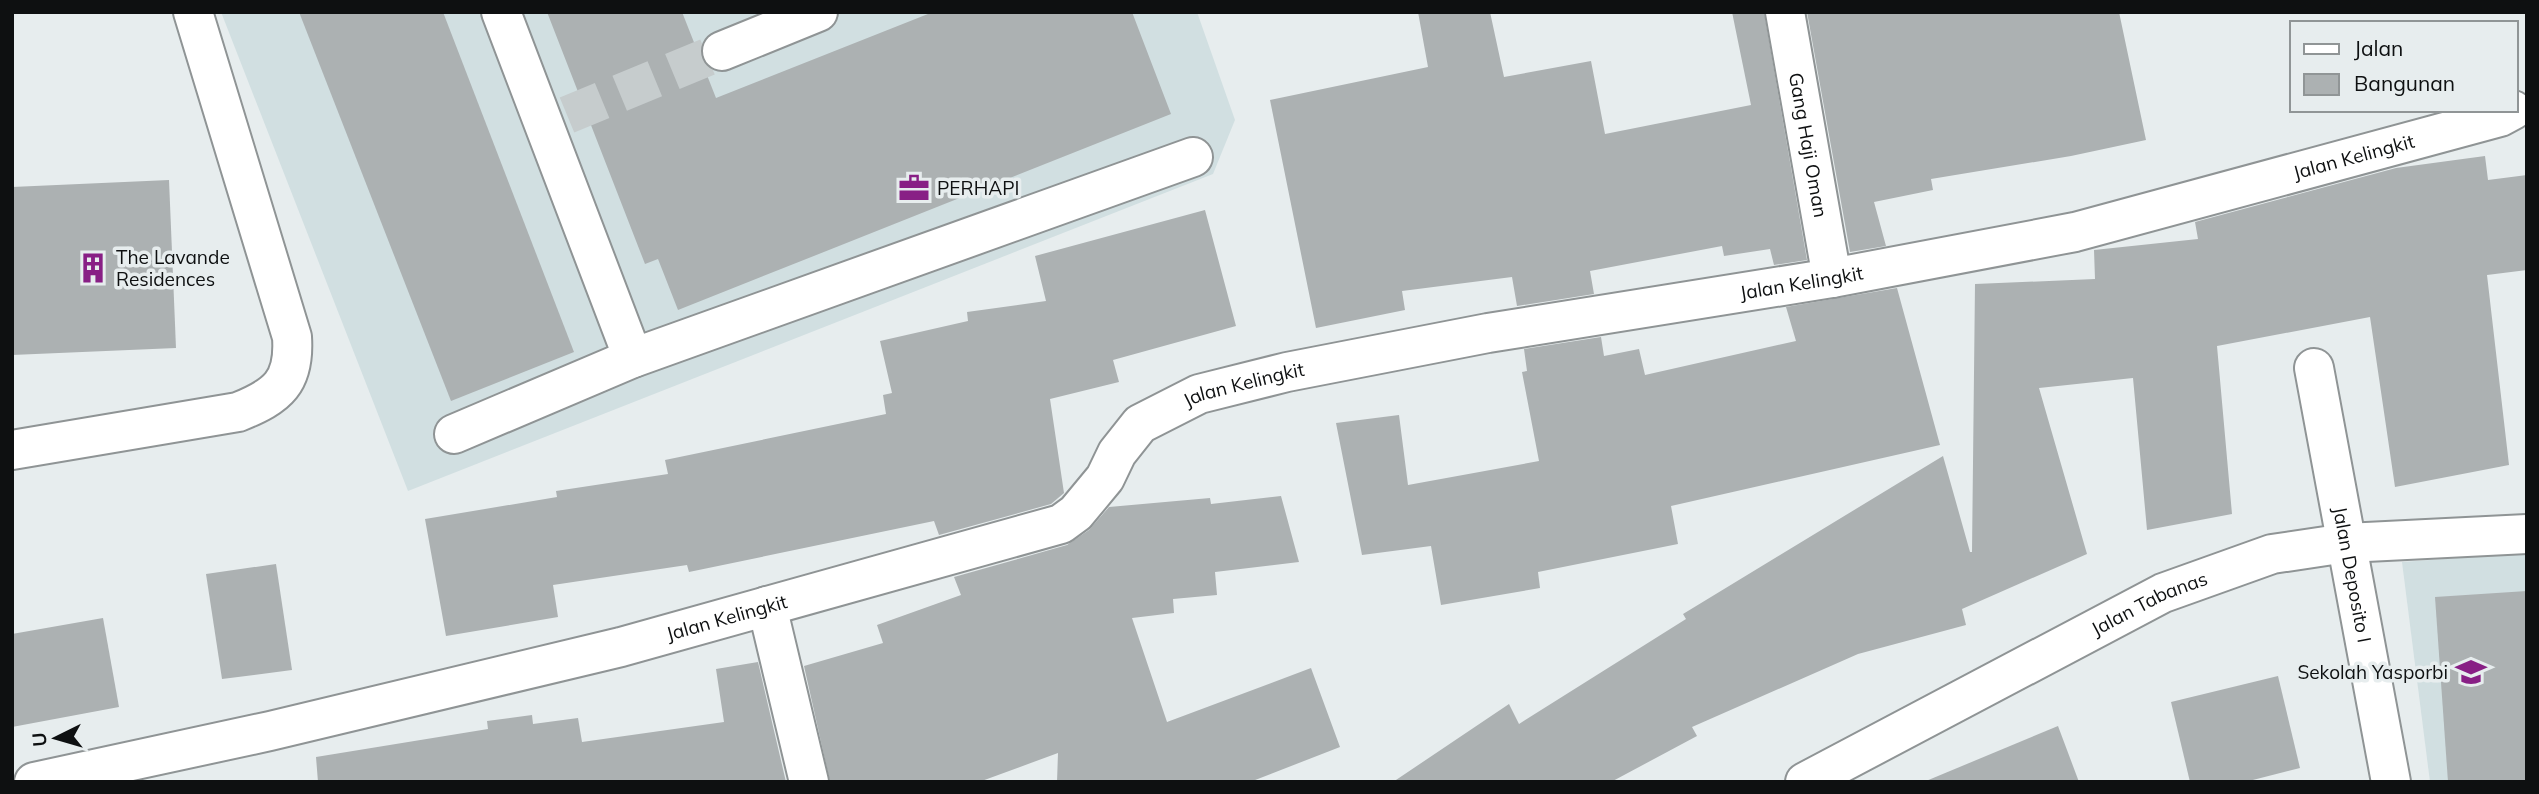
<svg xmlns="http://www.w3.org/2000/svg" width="2539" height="794" font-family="Mulish,sans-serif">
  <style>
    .built { fill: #d1dfe1 }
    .building { fill: #acb1b2 }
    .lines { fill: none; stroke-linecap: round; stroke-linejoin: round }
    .street-tunnel { stroke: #c6cccd; stroke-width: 38; stroke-dasharray: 38 19; stroke-linecap: butt }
    .street-casing { stroke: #8f9495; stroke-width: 42 }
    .street { stroke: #fff; stroke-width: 38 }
    .labels { text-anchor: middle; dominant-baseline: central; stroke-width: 7; stroke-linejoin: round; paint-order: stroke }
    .street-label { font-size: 19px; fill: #0e1011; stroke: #e7edee }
    .poi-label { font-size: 19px; fill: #0e1011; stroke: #e7edee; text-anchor: start }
  </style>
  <rect width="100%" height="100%" fill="#e7edee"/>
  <g class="built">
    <polygon points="221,12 1197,12 1235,120 1213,174 408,491"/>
    <polygon points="2527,553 2527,782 2430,782 2402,562"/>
  </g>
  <g class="building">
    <polygon points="299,12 443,12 574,352 451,401"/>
    <polygon points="547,12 682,12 716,98 933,12 1132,12 1171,114 678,310 658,259 645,264"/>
    <polygon points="1418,12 1490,12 1504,77 1591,61 1605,134 1751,105 1732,12 1764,12 1807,260 1774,265 1770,249 1724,256 1722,246 1590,271 1594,294 1517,306 1512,277 1402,291 1405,310 1316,328 1270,100 1428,67"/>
    <polygon points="1807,12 2119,12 2146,140 2071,156 1931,179 1933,190 1874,202 1886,246 1850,252"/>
    <polygon points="2485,156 2488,180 2527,175 2527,270 2487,275 2509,465 2395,487 2370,317 2217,346 2232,514 2147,530 2133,378 2039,388 2087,554 1962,609 1966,625 1858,654 1692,727 1697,736 1611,782 1393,782 1509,704 1519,724 1686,619 1683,614 1943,456 1970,552 1972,552 1975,284 2095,279 2094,250 2198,239 2195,222 2396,168"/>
    <polygon points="169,180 176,348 12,355 12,187"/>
    <polygon points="1205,210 1236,326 1113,360 1119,382 1050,399 1064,493 1051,504 939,535 934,521 689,572 687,565 553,585 558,617 446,636 425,519 557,497 556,491 668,474 665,460 886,414 883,395 892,393 880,341 968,321 967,312 1046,301 1035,256"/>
    <polygon points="1897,288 1940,445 1671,506 1678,544 1538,572 1540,588 1441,605 1431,546 1362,555 1336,423 1399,415 1408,485 1539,461 1522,372 1527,371 1524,349 1601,337 1604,356 1639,349 1645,375 1796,341 1786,307"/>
    <polygon points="1281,496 1299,562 1215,572 1217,595 1173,599 1174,613 1132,618 1167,722 1311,668 1340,747 1250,782 1057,782 1058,753 979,782 830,782 804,666 883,643 877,625 961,595 954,577 1067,545 1089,530 1109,507 1210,498 1211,504"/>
    <polygon points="276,564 292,670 222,679 206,574"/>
    <polygon points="2527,591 2527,782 2448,782 2435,597"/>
    <polygon points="103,618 119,707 12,727 12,634"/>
    <polygon points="758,662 786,782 318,782 316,757 488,729 487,721 532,715 533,724 578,718 582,742 724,722 716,669"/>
    <polygon points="2278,676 2300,768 2245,782 2190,782 2171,702"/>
    <polygon points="2058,726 2079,782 1926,782 1926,781"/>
  </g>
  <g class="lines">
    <polyline class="street-tunnel" points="567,115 722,51"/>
    <g class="street-casing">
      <g id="street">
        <polyline points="501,12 633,358"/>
        <path id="s1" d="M1785,12L1832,278"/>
        <polyline points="722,51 818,12"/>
        <path id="s2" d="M2314,368L2391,782"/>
        <polyline points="454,434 633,358 1193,157"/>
        <path d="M12,450L238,412C278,396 295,382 292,337L193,12"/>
        <polyline points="767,606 809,782"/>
        <path id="s3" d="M34,782L270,731L621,647L1061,524L1076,513L1105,478L1117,453L1140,424L1199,394L1287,372L1488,333L1832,278L2075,232L2500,117L2513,110"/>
        <path id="s4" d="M1805,782L2163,593L2272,554L2346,543L2527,534"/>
      </g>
    </g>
    <use href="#street" class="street"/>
  </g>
  <defs>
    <g id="office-bare" transform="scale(2.415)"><path d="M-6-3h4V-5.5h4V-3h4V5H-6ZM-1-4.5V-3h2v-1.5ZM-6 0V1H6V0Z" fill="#881f85" stroke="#e7edee" stroke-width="2.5" paint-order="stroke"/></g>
    <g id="building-bare" transform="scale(2.415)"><path d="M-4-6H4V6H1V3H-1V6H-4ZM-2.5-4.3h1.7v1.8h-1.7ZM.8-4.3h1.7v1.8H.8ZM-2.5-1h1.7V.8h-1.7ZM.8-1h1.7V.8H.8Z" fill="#881f85" stroke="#e7edee" stroke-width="2.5" paint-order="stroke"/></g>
    <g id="school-bare" transform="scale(2.415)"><path d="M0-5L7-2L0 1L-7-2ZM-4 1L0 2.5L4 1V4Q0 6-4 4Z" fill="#881f85" stroke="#e7edee" stroke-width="2.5" paint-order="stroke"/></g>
  </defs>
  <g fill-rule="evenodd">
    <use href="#office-bare" x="914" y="188"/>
    <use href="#building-bare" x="93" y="268"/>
    <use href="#school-bare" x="2471" y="672"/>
  </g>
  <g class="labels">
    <g class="street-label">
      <text stroke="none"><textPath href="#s1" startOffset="135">Gang Haji Oman</textPath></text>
      <text stroke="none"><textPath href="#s3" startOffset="2434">Jalan Kelingkit</textPath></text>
      <text stroke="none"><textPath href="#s3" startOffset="1867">Jalan Kelingkit</textPath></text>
      <text stroke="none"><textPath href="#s3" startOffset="1300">Jalan Kelingkit</textPath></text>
      <text stroke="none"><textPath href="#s2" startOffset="210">Jalan Deposito I</textPath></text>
      <text stroke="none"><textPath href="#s4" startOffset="388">Jalan Tabanas</textPath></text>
      <text stroke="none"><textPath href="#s3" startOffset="712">Jalan Kelingkit</textPath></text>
    </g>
    <g class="poi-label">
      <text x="937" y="188">PERHAPI</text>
      <text x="116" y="257">The Lavande<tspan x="116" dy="22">Residences</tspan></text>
      <text x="2448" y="672" text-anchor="end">Sekolah Yasporbi</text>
    </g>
  </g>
  <rect width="2539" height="794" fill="none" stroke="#0e1011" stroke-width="28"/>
  <rect x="2290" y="21" width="228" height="91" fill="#e7edee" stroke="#909596" stroke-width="2"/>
  <rect x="2304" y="44" width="35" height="10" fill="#ffffff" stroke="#909596" stroke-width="2"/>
  <text x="2354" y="56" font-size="21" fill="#0e1011">Jalan</text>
  <rect x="2304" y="74" width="35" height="21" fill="#acb1b2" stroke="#909596" stroke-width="2"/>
  <text x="2354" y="91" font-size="21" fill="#0e1011">Bangunan</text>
  <g transform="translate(56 738) rotate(265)" stroke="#e7edee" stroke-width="5" paint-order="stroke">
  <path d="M0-5L12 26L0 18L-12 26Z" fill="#0e1011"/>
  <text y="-10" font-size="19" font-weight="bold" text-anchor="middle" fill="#0e1011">U</text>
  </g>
</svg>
